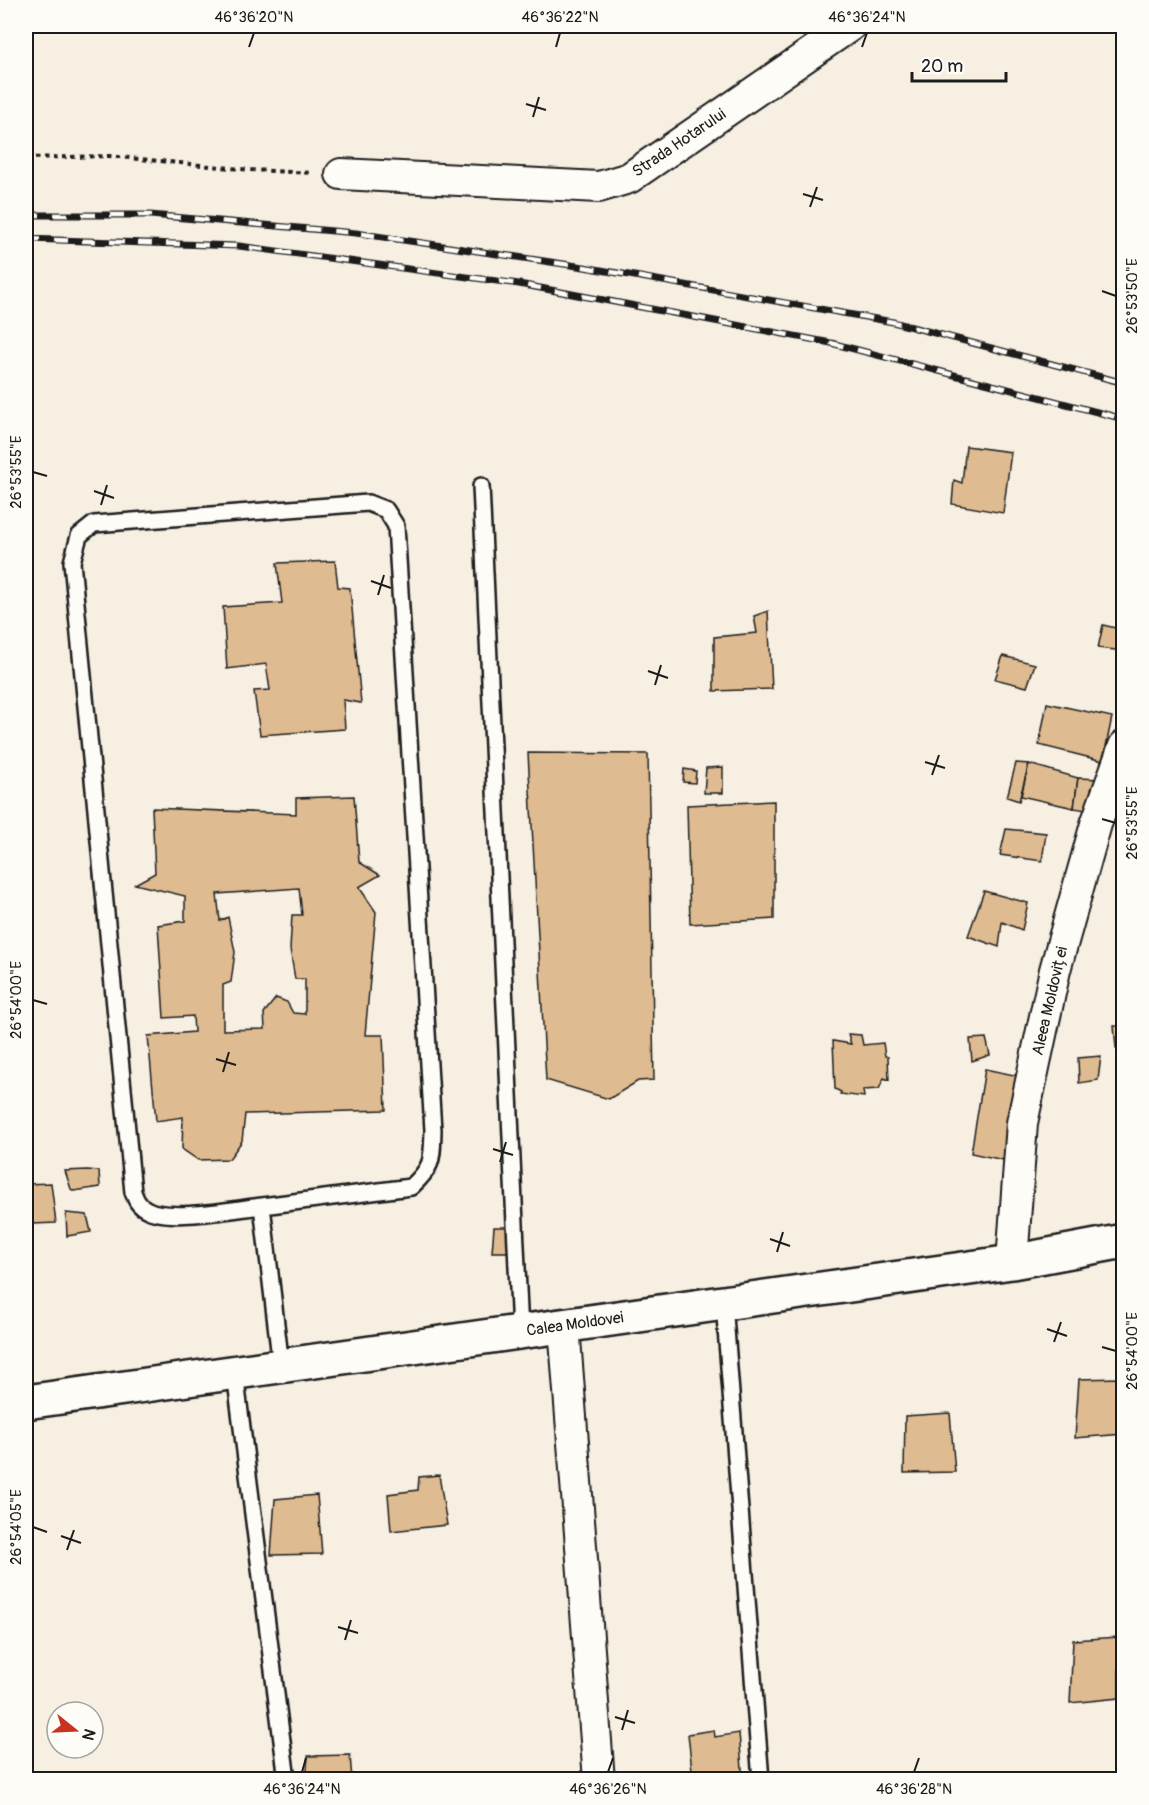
<svg xmlns="http://www.w3.org/2000/svg" width="1149" height="1805" font-family="Pangolin,sans-serif">
  <style>
    .building { fill: #debb90; stroke: #1c1c1c; stroke-width: 1.5; fill-rule: evenodd }
    .lines { fill: none; stroke-linecap: round; stroke-linejoin: round }
    .lane-casing { stroke: #1c1c1c; stroke-width: 20 }
    .street-casing { stroke: #1c1c1c; stroke-width: 34 }
    .primary-casing { stroke: #1c1c1c; stroke-width: 38 }
    .path { stroke: #1c1c1c; stroke-width: 4; stroke-dasharray: 4.5 4.5; stroke-linecap: butt }
    .lane { stroke: #fdfcf7; stroke-width: 15 }
    .street { stroke: #fdfcf7; stroke-width: 30 }
    .primary { stroke: #fdfcf7; stroke-width: 33 }
    .rail-casing { stroke: #1c1c1c; stroke-width: 7 }
    .rail { stroke: #fdfcf7; stroke-width: 4.5; stroke-dasharray: 14; stroke-linecap: butt }
    .ticks { fill: none; stroke: #1c1c1c; stroke-width: 2 }
    .labels { text-anchor: middle; dominant-baseline: central; stroke-width: 4.5; stroke-linejoin: round; paint-order: stroke }
    .street-label { font-size: 16px; fill: #1c1c1c; stroke: #fdfcf7 }
    .neatline { fill: none; stroke: #1c1c1c; stroke-width: 2 }
    .ticks-label { font-size: 15px; text-anchor: middle; fill: #1c1c1c }
  </style>
  <rect width="100%" height="100%" fill="#f7efe2"/>
  <filter id="ink" filterUnits="userSpaceOnUse"><feTurbulence type="fractalNoise" baseFrequency=".0167" numOctaves="2"/><feDisplacementMap in="SourceGraphic" scale="12" xChannelSelector="R" yChannelSelector="G"/><feConvolveMatrix kernelMatrix="1 2 1 2 8 2 1 2 1" color-interpolation-filters="sRGB"/></filter>
  <g filter="url(#ink)">
    <g class="building">
      <polygon points="966,446 1011,452 1003,513 952,504 954,480 962,483"/>
      <polygon points="335,561 338,587 350,588 361,703 343,700 345,729 260,735 254,691 270,690 266,664 227,669 223,607 282,603 277,563"/>
      <polygon points="768,611 772,689 714,691 714,637 757,633 754,616"/>
      <polygon points="1103,625 1124,630 1124,651 1098,648"/>
      <polygon points="1003,656 1035,664 1027,687 995,679"/>
      <polygon points="1047,703 1112,717 1103,761 1039,745"/>
      <polygon points="528,753 648,754 654,1080 638,1081 609,1099 546,1080"/>
      <polygon points="1016,763 1029,764 1019,801 1007,797"/>
      <polygon points="1029,764 1078,778 1074,808 1021,796"/>
      <polygon points="723,767 723,793 704,793 706,768"/>
      <polygon points="684,769 696,771 695,783 683,782"/>
      <polygon points="1078,778 1100,779 1092,811 1074,808"/>
      <path d="M354,796L359,862L380,875L359,887L376,912L365,1035H383L386,1110L245,1114L242,1141L229,1159L198,1160L182,1149L183,1117L156,1121L148,1036L194,1032L193,1016L164,1018L158,925L185,921V896L135,884L155,873L152,808L296,814V798ZM299,888L302,915H292L290,949L295,979H305V1014L293,1013L287,1002L276,998L264,1013L265,1029L223,1030V985L231,982L235,952L228,917L220,921L217,894Z"/>
      <polygon points="774,801 774,919 690,924 687,805"/>
      <polygon points="1006,829 1046,833 1042,861 1000,855"/>
      <polygon points="984,891 1028,903 1022,930 1002,922 999,947 968,936"/>
      <polygon points="1114,1026 1124,1026 1124,1050 1116,1048"/>
      <polygon points="848,1034 861,1035 863,1045 883,1043 885,1056 888,1057 889,1080 884,1078 879,1089 863,1090 864,1097 840,1094 841,1092 835,1089 833,1041 851,1044"/>
      <polygon points="986,1038 990,1055 972,1061 970,1039"/>
      <polygon points="1101,1056 1098,1080 1079,1083 1078,1058"/>
      <polygon points="985,1069 1024,1077 1013,1162 971,1153"/>
      <polygon points="87,1170 99,1171 100,1187 74,1191 71,1189 65,1171"/>
      <polygon points="51,1183 56,1223 33,1224 30,1207 26,1207 26,1184"/>
      <polygon points="66,1213 87,1215 91,1232 67,1236"/>
      <polygon points="494,1227 510,1227 511,1252 492,1252"/>
      <polygon points="1121,1378 1124,1434 1075,1438 1079,1379"/>
      <polygon points="950,1413 955,1472 904,1473 905,1416"/>
      <polygon points="439,1475 447,1525 391,1531 388,1494 418,1490 419,1477"/>
      <polygon points="317,1495 322,1554 271,1555 275,1499"/>
      <polygon points="1119,1637 1119,1698 1070,1703 1073,1640"/>
      <polygon points="714,1730 715,1737 739,1733 743,1780 693,1780 688,1734"/>
      <polygon points="26,1755 28,1756 28,1780 26,1780"/>
      <polygon points="350,1755 352,1780 306,1780 308,1756"/>
    </g>
    <g class="lines">
      <g class="lane-casing">
        <g id="lane">
          <polyline points="481,486 520,1332"/>
          <path d="M262,1206L411,1187C434,1166 432,1159 433,1130L396,526L386,510L368,503L94,524L79,536L72,562L133,1192C136,1200 138,1205 146,1209C168,1222 235,1209 262,1206L281,1366"/>
          <polyline points="724,1303 761,1780"/>
          <polyline points="235,1373 287,1780"/>
        </g>
      </g>
      <g class="street-casing">
        <g id="street">
          <polyline points="341,174 599,187 629,178 850,26"/>
          <polyline points="1012,1262 1022,1123 1055,970 1096,824 1124,746"/>
          <polyline points="564,1326 599,1780"/>
        </g>
      </g>
      <g class="primary-casing">
        <polyline id="primary" points="26,1402 1012,1262 1124,1241"/>
      </g>
      <polyline class="path" points="26,158 109,156 251,170 313,173"/>
      <use href="#lane" class="lane"/>
      <use href="#street" class="street"/>
      <use href="#primary" class="primary"/>
      <g class="rail-casing">
        <g id="rail">
          <polyline points="26,215 150,215 356,233 584,267 893,322 1124,383"/>
          <polyline points="26,239 239,246 519,284 831,343 1124,419"/>
        </g>
      </g>
      <use href="#rail" class="rail"/>
    </g>
  </g>
  <path class="ticks" d="M249,47L254,33M556,47L560,33M862,47L867,33M526,104L546,110M533,117L539,97M803,194L823,200M810,207L817,187M1102,291L1116,296M33,472L47,476M94,491L114,498M101,505L107,485M371,581L391,588M378,595L384,575M648,671L668,678M655,685L661,665M925,762L945,768M932,775L939,755M1102,819L1116,823M33,1000L47,1004M216,1059L236,1065M223,1072L229,1052M493,1149L513,1155M500,1162L506,1142M770,1239L790,1246M777,1252L783,1232M1047,1329L1067,1336M1054,1342L1061,1322M1102,1347L1116,1351M33,1527L47,1532M61,1536L81,1543M67,1550L74,1530M338,1627L358,1633M345,1640L351,1620M615,1717L635,1723M622,1730L628,1710M302,1772L306,1758M608,1772L613,1758M914,1772L919,1758"/>
  <g class="labels">
    <g class="street-label">
      <text transform="translate(679 143) rotate(-34)">Strada Hotarului</text>
      <text transform="translate(1050 1001) rotate(-77)">Aleea Moldoviței</text>
      <text transform="translate(575 1324) rotate(-8)">Calea Moldovei</text>
    </g>
  </g>
  <rect width="1149" height="1805" fill="none" stroke="#fdfcf7" stroke-width="66"/>
  <g transform="translate(75 1730) rotate(108)"><circle r="28" fill="#fdfcf7" stroke="#a3a29f" stroke-width="1.5"/>
  <path d="M0-4.5L10 22L0 15L-10 22Z" fill="#c8321e"/>
  <text y="-9" font-size="16" font-weight="bold" text-anchor="middle" fill="#1c1c1c">N</text>
  </g>
  <path d="M912 72v9h94v-9" fill="none" stroke="#1c1c1c" stroke-width="3"/>
  <text x="921" y="72" font-size="18" fill="#1c1c1c" stroke="#fdfcf7" stroke-width="4.5" paint-order="stroke">20 m</text>
  <rect x="33" y="33" width="1083" height="1739" class="neatline"/>
  <g class="ticks-label">
    <text x="254" y="22">46°36'20"N</text>
    <text x="560" y="22">46°36'22"N</text>
    <text x="867" y="22">46°36'24"N</text>
    <text transform="translate(1132 296) rotate(-90)" y="5">26°53'50"E</text>
    <text transform="translate(16 472) rotate(-90)" y="5">26°53'55"E</text>
    <text transform="translate(1132 823) rotate(-90)" y="5">26°53'55"E</text>
    <text transform="translate(16 1000) rotate(-90)" y="5">26°54'00"E</text>
    <text transform="translate(1132 1351) rotate(-90)" y="5">26°54'00"E</text>
    <text transform="translate(16 1527) rotate(-90)" y="5">26°54'05"E</text>
    <text x="302" y="1794">46°36'24"N</text>
    <text x="608" y="1794">46°36'26"N</text>
    <text x="914" y="1794">46°36'28"N</text>
  </g>
</svg>
